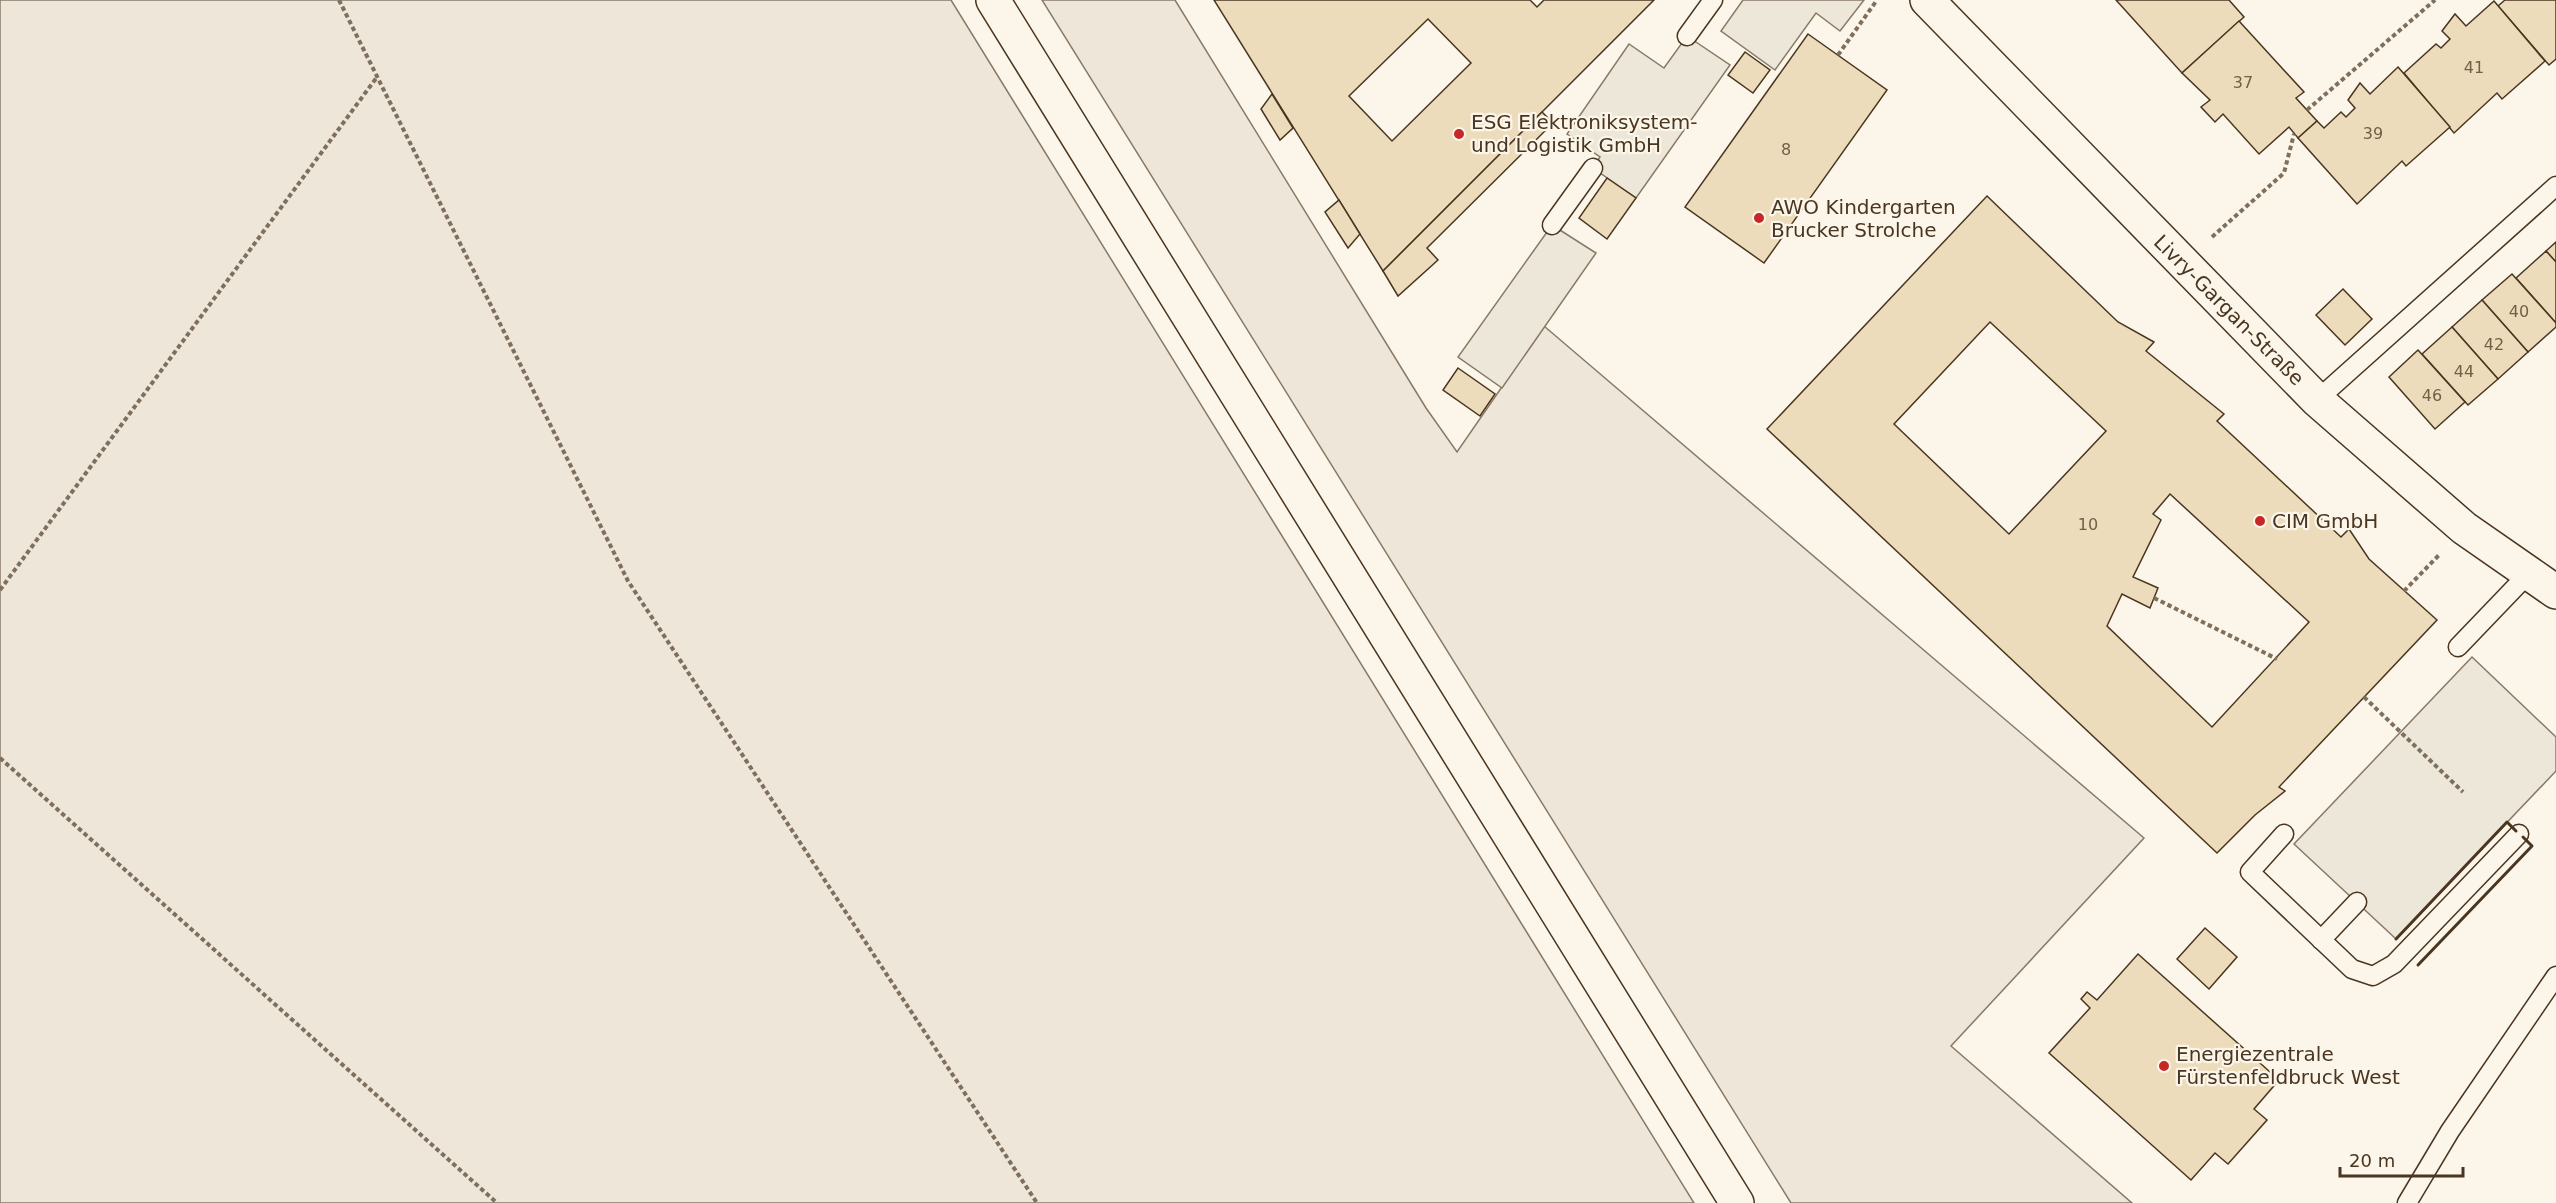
<svg xmlns="http://www.w3.org/2000/svg" width="2556" height="1203" font-family="'DejaVu Sans',sans-serif">
  <style>
    .green { fill: #ede6d9; stroke: #887966; stroke-width: 1.5 }
    .parking { fill: #ede7d9; stroke: #887966; stroke-width: 1.5 }
    .building { fill: #ecdcbc; stroke: #4a3520; stroke-width: 1.5; fill-rule: evenodd }
    .lines { fill: none; stroke-linecap: round; stroke-linejoin: round }
    .lane-casing { stroke: #4a3520; stroke-width: 21 }
    .street-casing { stroke: #4a3520; stroke-width: 36 }
    .highway-casing { stroke: #4a3520; stroke-width: 36 }
    .path { stroke: #7f6f5c; stroke-width: 4; stroke-dasharray: 4.5 3; stroke-linecap: butt }
    .lane { stroke: #fbf6e9; stroke-width: 18 }
    .street { stroke: #fbf6e9; stroke-width: 33 }
    .highway { stroke: #fbf6e9; stroke-width: 33 }
    .wall { stroke: #4a3520; stroke-width: 3 }
    .poi-dot { fill: #c62828; stroke: #fbf6e9; stroke-width: 2 }
    .labels { text-anchor: middle; dominant-baseline: central; stroke-width: 4.5; stroke-linejoin: round; paint-order: stroke }
    .number-label { font-size: 16px; fill: #725f47 }
    .poi-label { font-size: 20px; fill: #4a3520; stroke: #fbf6e9; text-anchor: start }
    .street-label { font-size: 20px; fill: #4a3520; stroke: #fbf6e9 }
  </style>
  <rect width="100%" height="100%" fill="#fbf6e9"/>
  <g class="green">
    <polygon points="0,0 951,0 1694,1203 0,1203"/>
    <polygon points="1042,0 1175,0 1426,408 1457,452 1544,326 2144,838 1951,1046 2132,1203 1791,1203"/>
  </g>
  <g class="parking">
    <polygon points="1743,0 1864,0 1840,31 1816,13 1775,70 1721,31"/>
    <polygon points="1687,36 1730,65 1636,198 1593,168 1600,157 1567,134 1629,44 1664,68"/>
    <polygon points="1552,225 1596,253 1502,388 1458,357"/>
    <polygon points="2472,657 2556,737 2556,771 2396,939 2294,844"/>
  </g>
  <g class="building">
    <path d="M1214,0H1530L1537,7L1544,0H1654L1383,271ZM1428,19L1471,63L1392,141L1349,96Z"/>
    <polygon points="2116,0 2229,0 2244,17 2182,73"/>
    <polygon points="2505,0 2556,0 2556,59 2549,65 2498,6"/>
    <polygon points="2494,1 2545,61 2502,99 2497,93 2454,133 2404,73 2436,44 2441,48 2450,39 2442,31 2455,14 2466,26"/>
    <polygon points="2239,21 2304,92 2296,98 2317,121 2298,138 2289,127 2259,154 2223,114 2215,122 2201,107 2210,100 2182,73"/>
    <polygon points="1808,34 1887,90 1764,263 1685,207"/>
    <polygon points="1745,52 1770,70 1753,93 1728,75"/>
    <polygon points="2398,67 2450,127 2406,166 2402,161 2357,204 2298,138 2317,121 2324,128 2341,112 2346,117 2355,108 2348,100 2360,83 2370,94"/>
    <polygon points="1272,94 1293,128 1280,140 1261,109"/>
    <polygon points="1542,112 1553,123 1427,248 1438,260 1398,296 1383,271"/>
    <polygon points="1607,178 1636,198 1607,239 1579,218"/>
    <path d="M1987,196L2118,322L2154,342L2146,351L2224,414L2217,421L2341,537L2349,529L2369,559L2437,620L2279,787L2285,791L2255,815L2217,853L1767,429ZM1990,322L2106,431L2009,534L1894,424ZM2170,494L2309,622L2212,727L2107,626L2122,594L2150,608L2158,588L2133,577L2161,520L2153,514Z"/>
    <polygon points="1339,200 1360,234 1348,248 1325,212"/>
    <polygon points="2556,242 2556,262 2546,251"/>
    <polygon points="2546,251 2556,262 2556,323 2516,278"/>
    <polygon points="2512,274 2556,323 2556,327 2528,352 2482,300"/>
    <polygon points="2343,289 2372,319 2345,345 2316,315"/>
    <polygon points="2482,300 2528,352 2498,379 2452,327"/>
    <polygon points="2452,327 2498,379 2468,405 2422,354"/>
    <polygon points="2418,350 2465,402 2435,429 2389,377"/>
    <polygon points="1458,368 1495,394 1480,416 1443,390"/>
    <polygon points="2205,928 2237,957 2209,989 2177,959"/>
    <polygon points="2138,954 2279,1080 2254,1109 2267,1120 2228,1164 2215,1153 2191,1180 2049,1053 2090,1008 2081,999 2087,992 2097,1000"/>
  </g>
  <g class="lines">
    <g class="lane-casing">
      <g id="lane">
        <polyline points="1687,36 1713,0"/>
        <polyline points="1552,225 1593,168"/>
        <polyline points="2317,400 2556,186"/>
        <polyline points="2458,647 2528,574"/>
        <polyline points="2284,834 2250,872 2352,969 2373,976 2394,964 2519,834"/>
        <polyline points="2321,940 2357,902"/>
        <polyline points="2407,1203 2450,1131 2556,976"/>
      </g>
    </g>
    <g class="street-casing">
      <polyline id="street" points="1927,0 2317,400 2464,528 2556,592"/>
    </g>
    <g class="highway-casing">
      <polyline id="highway" points="993,0 1737,1203"/>
    </g>
    <g class="path">
      <polyline points="339,0 628,581 1037,1203"/>
      <polyline points="1838,55 1877,0"/>
      <polyline points="2307,110 2435,0"/>
      <polyline points="2212,237 2284,173 2294,134"/>
      <polyline points="0,590 377,77"/>
      <polyline points="2404,591 2439,555"/>
      <polyline points="2154,598 2277,659"/>
      <polyline points="2364,697 2463,792"/>
      <polyline points="0,758 497,1203"/>
    </g>
    <use href="#lane" class="lane"/>
    <use href="#street" class="street"/>
    <use href="#highway" class="highway"/>
    <g class="wall">
      <polyline points="2396,939 2507,822 2516,831"/>
      <polyline points="2418,965 2532,846 2523,837"/>
    </g>
  </g>
  <g class="poi-dot">
    <circle cx="1459" cy="134" r="6"/>
    <circle cx="1759" cy="218" r="6"/>
    <circle cx="2260" cy="521" r="6"/>
    <circle cx="2164" cy="1066" r="6"/>
  </g>
  <g class="labels">
    <g class="number-label">
      <text x="2474" y="67">41</text>
      <text x="2243" y="82">37</text>
      <text x="2373" y="133">39</text>
      <text x="1786" y="149">8</text>
      <text x="2519" y="311">40</text>
      <text x="2494" y="344">42</text>
      <text x="2464" y="371">44</text>
      <text x="2432" y="395">46</text>
      <text x="2088" y="524">10</text>
    </g>
    <g class="poi-label">
      <text x="1471" y="122">ESG Elektroniksystem-<tspan x="1471" dy="23">und Logistik GmbH</tspan></text>
      <text x="1771" y="207">AWO Kindergarten<tspan x="1771" dy="23">Brucker Strolche</tspan></text>
      <text x="2272" y="521">CIM GmbH</text>
      <text x="2176" y="1054">Energiezentrale<tspan x="2176" dy="23">Fürstenfeldbruck West</tspan></text>
    </g>
    <g class="street-label">
      <text transform="translate(2229 310) rotate(45)">Livry-Gargan-Straße</text>
    </g>
  </g>
  <path d="M2340 1167v9h123v-9" fill="none" stroke="#4a3520" stroke-width="3"/>
  <text x="2349" y="1167" font-size="18" fill="#4a3520" stroke="#fbf6e9" stroke-width="4.5" paint-order="stroke">20 m</text>
</svg>
